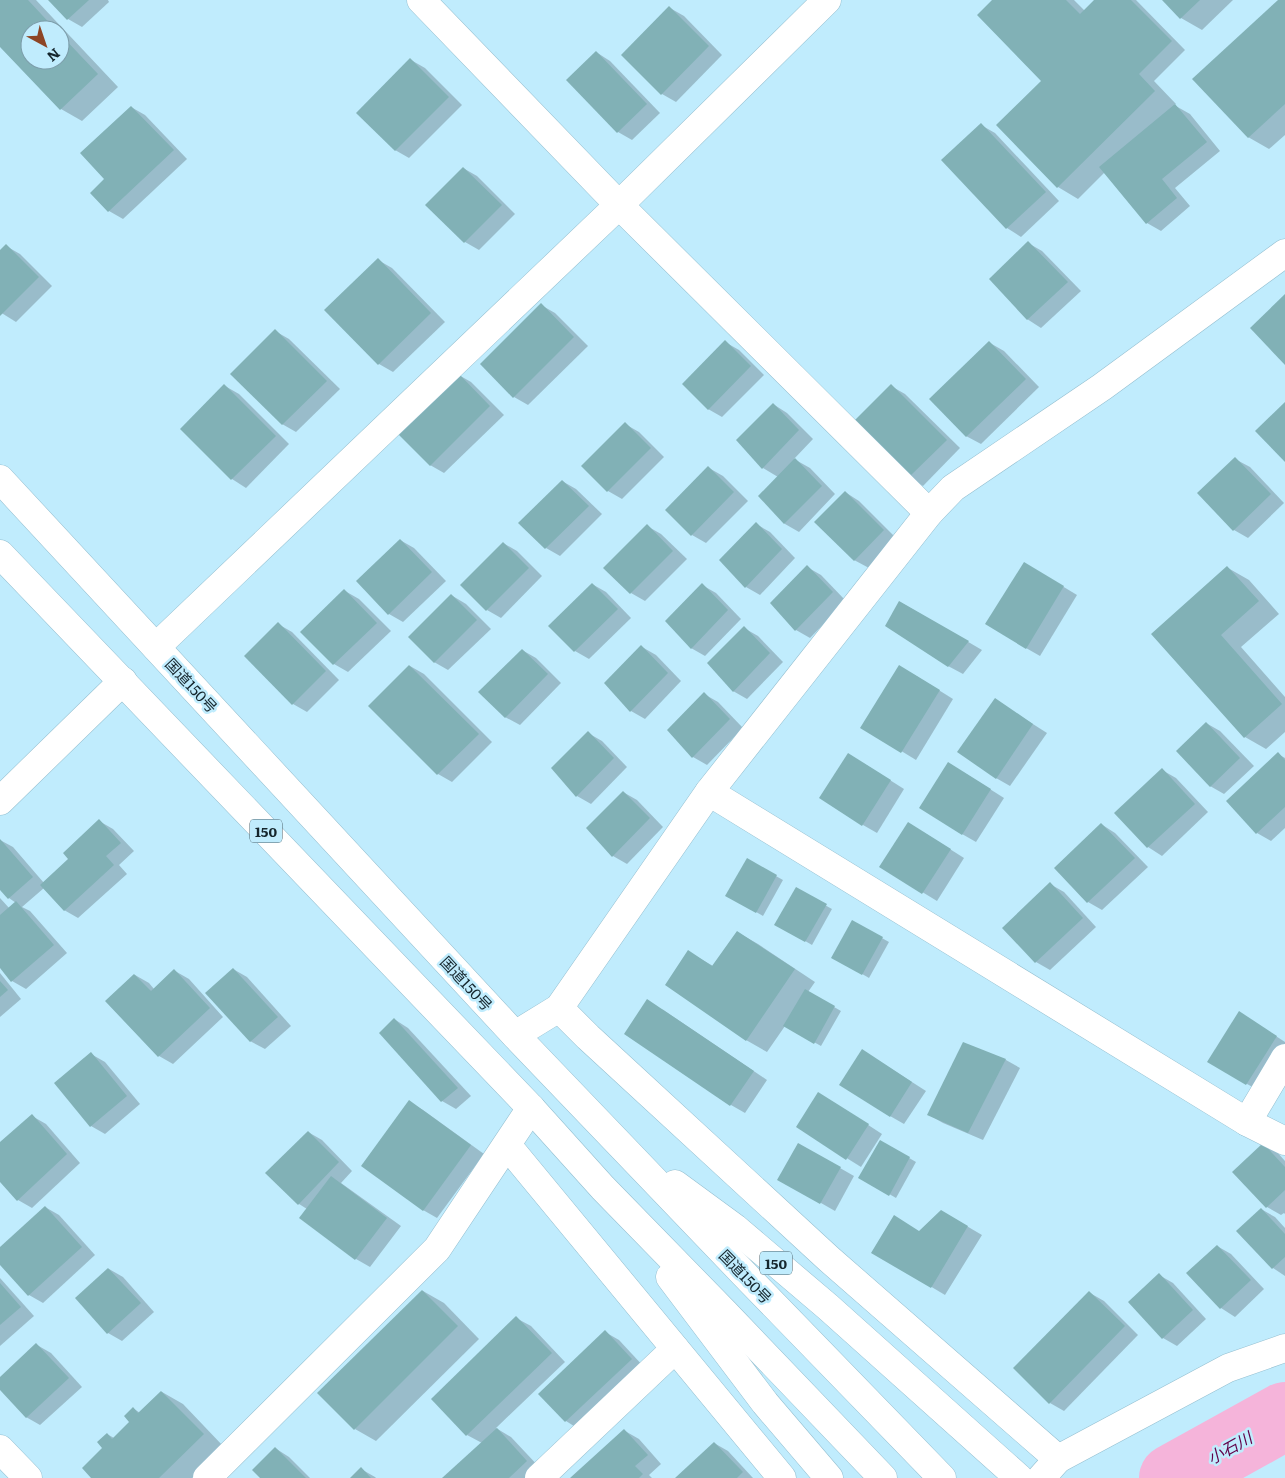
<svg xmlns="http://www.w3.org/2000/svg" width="1285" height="1478" font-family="Literata,'Noto Sans JP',serif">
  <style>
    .shadow { fill: #0003; fill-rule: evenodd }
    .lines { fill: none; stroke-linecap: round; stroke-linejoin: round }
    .river { stroke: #f5b4da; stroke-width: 68 }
    .building { fill: #81b1b6 }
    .minor-casing { stroke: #94bfd0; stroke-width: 29 }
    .trunk-casing { stroke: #94bfd0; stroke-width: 29 }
    .minor { stroke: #fff; stroke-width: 28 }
    .trunk { stroke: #fff; stroke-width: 28 }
    .labels { text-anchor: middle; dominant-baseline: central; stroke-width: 5; stroke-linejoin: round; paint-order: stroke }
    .shield { fill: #c0ecfd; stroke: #48616b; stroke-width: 1 }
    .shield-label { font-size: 14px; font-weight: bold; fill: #15262d }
    .street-label { font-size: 15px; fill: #15262d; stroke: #c0ecfd }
    .water-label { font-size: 16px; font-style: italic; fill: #610048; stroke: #c0ecfd }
  </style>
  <rect width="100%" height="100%" fill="#c0ecfd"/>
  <g class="shadow">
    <path d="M0,0H36L118,87L82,121L61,109L0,45ZM30,30H60V60H30Z"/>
    <polygon points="50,0 108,0 109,2 82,27 68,19"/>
    <polygon points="994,0 1074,0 1085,11 1096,0 1136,0 1185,50 1154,81 1176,104 1174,105 1190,114 1220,151 1175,188 1190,206 1161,231 1147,223 1105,172 1078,199 1058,187 1043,81"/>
    <polygon points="1164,0 1233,0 1202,30 1181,18"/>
    <polygon points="1280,0 1285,0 1285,135 1269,149 1248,137"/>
    <polygon points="670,8 684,16 722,55 676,102 662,94"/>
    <polygon points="596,52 610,61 660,113 632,140 618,132"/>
    <polygon points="411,60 425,68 462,105 409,158 395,150"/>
    <polygon points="131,107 145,115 187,159 123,219 109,211 106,179"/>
    <polygon points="981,125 995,133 1059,201 1021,237 1007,228 943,160"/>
    <polygon points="463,168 477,176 515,214 479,250 465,242 427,204"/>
    <polygon points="1028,243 1042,251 1081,291 1041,328 1027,319"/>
    <polygon points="6,246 20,254 52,286 16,322 0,312 0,252"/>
    <polygon points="378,260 392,268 445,322 393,372 379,364 326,310"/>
    <polygon points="541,305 555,313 588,346 528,405 514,397"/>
    <polygon points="275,331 289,339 340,389 296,432 282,424"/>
    <polygon points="725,342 739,350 764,375 722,417 708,409"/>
    <polygon points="990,343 1004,351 1039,387 981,444 966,436"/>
    <polygon points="457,374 471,382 504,415 444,473 430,465"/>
    <polygon points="225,386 239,394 289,444 246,488 232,479 181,429"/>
    <polygon points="891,386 905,394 960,448 923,486 909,477"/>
    <polygon points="773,404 787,413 813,439 794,459 810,468 835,494 799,532 785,524 760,496 778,477 763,468"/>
    <polygon points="625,424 639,432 664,457 622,499 608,491 583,466"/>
    <polygon points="1235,459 1250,467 1284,503 1248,538 1234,530"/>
    <polygon points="709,468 723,476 748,501 706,543 692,535"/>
    <polygon points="562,481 576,489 602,514 560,556 546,548"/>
    <polygon points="845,492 859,501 897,539 869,568 854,560"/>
    <polygon points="756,524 770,532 795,558 760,595 746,587"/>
    <polygon points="647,526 661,534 687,559 645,601 631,593"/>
    <polygon points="400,540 414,548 446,581 403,622 389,614 357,581"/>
    <polygon points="503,543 517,551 542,576 501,618 487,610"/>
    <polygon points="1024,563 1077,595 1040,656 1026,648"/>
    <polygon points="807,567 821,575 846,601 810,638 796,630 772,603"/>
    <polygon points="1228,568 1249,580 1279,614 1241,647 1285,697 1285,732 1266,749 1245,737 1153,635"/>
    <polygon points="592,584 606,592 631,618 589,659 575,651"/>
    <polygon points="702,585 716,593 741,619 705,656 691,648"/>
    <polygon points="345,591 359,599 391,631 348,672 334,664 302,632"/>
    <polygon points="451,595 466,604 491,629 448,670 434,662"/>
    <polygon points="900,602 982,650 963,674 948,666"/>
    <polygon points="278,624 292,632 339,680 307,712 293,704"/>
    <polygon points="744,628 758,636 783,662 747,699 733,691"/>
    <polygon points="642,647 656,655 681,681 645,719 631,711"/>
    <polygon points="522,650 536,658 561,683 520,725 505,717"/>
    <polygon points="410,666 424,674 492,742 452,782 438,774"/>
    <polygon points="913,674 953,699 916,760 862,727"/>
    <polygon points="704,694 718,702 743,728 707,765 693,757 669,730"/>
    <polygon points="995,700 1047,733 1010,786 996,778"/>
    <polygon points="1206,723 1220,731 1254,766 1224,794 1210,786"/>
    <polygon points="588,733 602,741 627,767 591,804 577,796"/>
    <polygon points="1278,754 1285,758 1285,828 1271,841 1257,833"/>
    <polygon points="863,763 904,789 877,833 863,825"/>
    <polygon points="1162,770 1176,778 1208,812 1162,856 1148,847 1116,813"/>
    <polygon points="963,772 1004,798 976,842 962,834"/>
    <polygon points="623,792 637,800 663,827 627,864 613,856 588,828"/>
    <polygon points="99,821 113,829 134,851 119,865 127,874 78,918 64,910 44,888 22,907 30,911 67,953 26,989 12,981 0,967 0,898 10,909 16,903 9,898 0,888 0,840 13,847 44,883 70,859"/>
    <polygon points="1101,824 1115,833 1148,867 1102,910 1088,902"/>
    <polygon points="923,832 964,858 937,901 881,867"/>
    <polygon points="747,860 783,880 763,916 727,895"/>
    <polygon points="1050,884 1064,892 1096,927 1050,970 1036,962"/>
    <polygon points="796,889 832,909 812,945 776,924"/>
    <polygon points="853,922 889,942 869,978 833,957"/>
    <polygon points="737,932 758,944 815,982 808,992 841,1011 821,1046 785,1026 767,1052 746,1040 689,952 713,966"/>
    <polygon points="233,969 247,977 291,1026 265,1049 250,1041"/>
    <polygon points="175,971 189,979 223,1017 173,1064 159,1056 107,1001 135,975 149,983 154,989"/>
    <polygon points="0,973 21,999 0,1017"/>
    <polygon points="662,1009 767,1080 745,1113 731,1105"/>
    <polygon points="394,1019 408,1028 471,1096 456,1109 442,1101 380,1033"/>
    <polygon points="1253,1021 1285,1042 1285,1053 1261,1092 1209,1062"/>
    <polygon points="964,1044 1006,1060 1020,1068 983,1140 943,1123 929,1115"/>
    <polygon points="91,1054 105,1062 140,1104 105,1134 91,1126"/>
    <polygon points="876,1059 926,1091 904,1124 890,1116"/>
    <polygon points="409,1102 423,1110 484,1154 437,1218 423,1210"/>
    <polygon points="833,1102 882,1134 861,1167 797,1127"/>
    <polygon points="32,1116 46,1124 80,1163 32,1208 18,1200 0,1180 0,1143"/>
    <polygon points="308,1132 322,1140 352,1171 341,1183 401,1226 370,1267 356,1259 301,1217 307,1209 299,1204"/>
    <polygon points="880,1141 916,1162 896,1198 860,1177"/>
    <polygon points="798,1144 854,1176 835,1211 779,1179"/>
    <polygon points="1263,1144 1277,1152 1285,1161 1285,1214 1284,1213 1281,1215 1267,1207"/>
    <polygon points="45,1207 59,1215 95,1255 43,1303 29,1295 0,1263 0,1249"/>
    <polygon points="1261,1209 1275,1217 1285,1228 1285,1276 1273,1268"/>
    <polygon points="941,1211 982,1235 945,1295 873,1252 919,1232"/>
    <polygon points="1217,1246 1231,1254 1264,1289 1235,1317 1221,1308 1188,1273"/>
    <polygon points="109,1269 123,1277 154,1312 122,1341 108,1333"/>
    <polygon points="1159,1275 1173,1283 1206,1319 1177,1346 1163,1338"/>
    <polygon points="0,1278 34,1316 0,1346"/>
    <polygon points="423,1291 444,1303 479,1339 376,1441 355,1429"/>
    <polygon points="1090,1293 1104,1301 1138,1335 1064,1411 1050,1403"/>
    <polygon points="516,1318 531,1326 565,1362 496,1428 511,1437 541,1469 531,1478 444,1478 482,1443 467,1435"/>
    <polygon points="605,1332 619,1340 645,1368 580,1430 566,1421 540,1394"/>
    <polygon points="37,1345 51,1353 82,1387 40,1425 26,1417 0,1388 0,1379"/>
    <polygon points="162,1392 183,1404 224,1447 192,1478 93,1478 104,1448 107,1434 114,1438 131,1422 133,1408 140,1413"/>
    <polygon points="625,1431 639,1439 661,1464 649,1475 652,1478 572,1478"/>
    <polygon points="714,1443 728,1451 753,1478 677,1478"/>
    <polygon points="275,1448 289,1457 310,1478 262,1478"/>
    <polygon points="361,1469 375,1477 376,1478 352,1478"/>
  </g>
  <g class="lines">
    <polyline class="river" points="1173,1478 1285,1416"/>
  </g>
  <g class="building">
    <polygon points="0,0 28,0 56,30 30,30 30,60 60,60 60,34 98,74 60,110 0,47"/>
    <polygon points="48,0 89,0 67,20"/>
    <polygon points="992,0 1066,0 1080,14 1094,0 1131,0 1172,41 1139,74 1155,91 1057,188 996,125 1041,81 977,15"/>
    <polygon points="1162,0 1200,0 1180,19"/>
    <polygon points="1278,0 1285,0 1285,104 1248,138 1192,79"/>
    <polygon points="669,6 709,46 661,95 621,55"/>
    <polygon points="596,51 647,104 617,133 566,80"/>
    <polygon points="410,58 449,97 395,151 356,113"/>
    <polygon points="1175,104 1207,142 1162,179 1177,198 1146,224 1099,167"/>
    <polygon points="131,106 174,150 108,212 90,193 104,179 80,153"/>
    <polygon points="981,123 1046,192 1006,229 941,160"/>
    <polygon points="463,167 502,205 464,243 425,205"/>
    <polygon points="1028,241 1068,282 1027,320 989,279"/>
    <polygon points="6,244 39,277 0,316 0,250"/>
    <polygon points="378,258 431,313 378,365 324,310"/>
    <polygon points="1285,294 1285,365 1250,328"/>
    <polygon points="541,303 574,337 513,398 480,364"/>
    <polygon points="275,329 327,381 282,425 230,374"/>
    <polygon points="725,340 751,366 708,410 682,384"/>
    <polygon points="989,341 1026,379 966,437 929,399"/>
    <polygon points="457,372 490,406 430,466 396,432"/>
    <polygon points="224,384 276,436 231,480 180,429"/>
    <polygon points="891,384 947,440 908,478 852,423"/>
    <polygon points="1285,402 1285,462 1255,431"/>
    <polygon points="773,403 799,430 762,469 736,440"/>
    <polygon points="625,422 651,448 607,492 581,466"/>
    <polygon points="1235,457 1271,494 1233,531 1197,493"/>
    <polygon points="795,458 822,486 784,524 758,496"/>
    <polygon points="708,466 734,492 691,536 665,510"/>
    <polygon points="562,480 589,506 545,549 518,523"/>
    <polygon points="845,491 884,530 854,561 814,522"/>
    <polygon points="756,522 782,549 745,588 719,560"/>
    <polygon points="647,524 673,551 630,594 603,568"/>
    <polygon points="400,539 432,572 388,615 356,581"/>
    <polygon points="503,542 529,568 486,611 460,585"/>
    <polygon points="1024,562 1064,586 1026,649 985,624"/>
    <polygon points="807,565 833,592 795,631 770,603"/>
    <polygon points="1227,566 1259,601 1221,635 1282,704 1244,738 1151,634"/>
    <polygon points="592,583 618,609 574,652 548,626"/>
    <polygon points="702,583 728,610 691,649 665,621"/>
    <polygon points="344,589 377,623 333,665 300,632"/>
    <polygon points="451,594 477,620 434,663 408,637"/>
    <polygon points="899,601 969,641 948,667 885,626"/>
    <polygon points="278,622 326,671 292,705 244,656"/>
    <polygon points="744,626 770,653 733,692 707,663"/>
    <polygon points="641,645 668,673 630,712 604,683"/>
    <polygon points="522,649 548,674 505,718 478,692"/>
    <polygon points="409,665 479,734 437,775 368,706"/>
    <polygon points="899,665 940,690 901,753 860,728"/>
    <polygon points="704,692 730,719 692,758 667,730"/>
    <polygon points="995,698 1033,724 996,779 957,752"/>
    <polygon points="1206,722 1240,758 1210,787 1176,751"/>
    <polygon points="588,731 614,758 576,797 551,768"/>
    <polygon points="1278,752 1285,760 1285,807 1256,834 1226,801"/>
    <polygon points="848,753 891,780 862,826 819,798"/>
    <polygon points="948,762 991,789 962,835 919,808"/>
    <polygon points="1162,768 1195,804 1147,848 1114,813"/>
    <polygon points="623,791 650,818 612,857 586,828"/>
    <polygon points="99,819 121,843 106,856 114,865 64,911 40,885 68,859 63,853"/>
    <polygon points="908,822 951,849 922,894 879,867"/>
    <polygon points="1101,823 1135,858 1087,903 1054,868"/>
    <polygon points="0,839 33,877 8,899 0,890"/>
    <polygon points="747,858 777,875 756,913 725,896"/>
    <polygon points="1050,882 1083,918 1035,963 1002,928"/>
    <polygon points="796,887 827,904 805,942 774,925"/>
    <polygon points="16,901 54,945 11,982 0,968 0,915"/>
    <polygon points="852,920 883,937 862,975 831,958"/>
    <polygon points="737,931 795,969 746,1041 665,985 688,950 712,966"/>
    <polygon points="233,968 278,1017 250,1042 205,993"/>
    <polygon points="174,969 210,1008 158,1057 105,1001 134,974 151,991"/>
    <polygon points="0,981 8,990 0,997"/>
    <polygon points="805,989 835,1006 814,1044 783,1026"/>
    <polygon points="647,999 754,1071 730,1106 624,1034"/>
    <polygon points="1239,1011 1277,1036 1246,1085 1207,1062"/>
    <polygon points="394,1018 458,1088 441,1102 379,1033"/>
    <polygon points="963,1042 1006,1059 968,1133 927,1115"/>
    <polygon points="862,1049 912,1082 890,1117 839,1085"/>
    <polygon points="91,1052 127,1096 90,1127 54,1083"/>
    <polygon points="818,1092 869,1124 846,1160 796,1127"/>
    <polygon points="409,1100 471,1145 423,1211 361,1166"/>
    <polygon points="32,1114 67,1154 17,1201 0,1182 0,1142"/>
    <polygon points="308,1131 339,1162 298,1205 265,1173"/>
    <polygon points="880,1140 910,1157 889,1196 858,1178"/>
    <polygon points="798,1143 841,1167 820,1204 777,1180"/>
    <polygon points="1263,1143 1285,1167 1285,1190 1266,1208 1232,1172"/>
    <polygon points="331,1176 387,1218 355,1260 299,1218"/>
    <polygon points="45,1206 82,1247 28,1296 0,1265 0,1247"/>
    <polygon points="1261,1208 1285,1234 1285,1257 1272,1269 1236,1231"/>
    <polygon points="941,1210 968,1226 931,1288 871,1253 894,1215 919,1231"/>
    <polygon points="1217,1245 1251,1280 1220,1309 1186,1273"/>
    <polygon points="108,1268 141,1303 107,1334 75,1298"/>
    <polygon points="1159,1273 1193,1310 1162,1339 1128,1302"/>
    <polygon points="0,1283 21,1307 0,1325"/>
    <polygon points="422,1290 458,1326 354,1430 317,1393"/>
    <polygon points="1089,1291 1125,1326 1049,1404 1013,1368"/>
    <polygon points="516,1316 552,1353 466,1436 431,1399"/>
    <polygon points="605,1330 632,1359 565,1422 538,1394"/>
    <polygon points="36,1343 69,1378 26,1418 0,1390 0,1377"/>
    <polygon points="161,1391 204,1434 159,1478 91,1478 82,1468 102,1448 97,1442 107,1433 112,1439 129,1422 124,1416 133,1407 138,1413"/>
    <polygon points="497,1428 527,1461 509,1478 442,1478"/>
    <polygon points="624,1429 648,1455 635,1466 643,1474 639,1478 570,1478"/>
    <polygon points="714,1442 743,1472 737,1478 675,1478"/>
    <polygon points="275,1447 306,1478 260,1478 252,1470"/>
    <polygon points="361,1467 371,1478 350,1478"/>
  </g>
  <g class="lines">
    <g class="minor-casing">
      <g id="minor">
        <polyline points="421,0 619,205 929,513"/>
        <polyline points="156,647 619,205 827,0"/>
        <polyline points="709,792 1247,1122 1285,1141"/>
        <polyline points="0,801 123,681"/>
        <polyline points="559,1008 588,1037 829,1259 1058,1459"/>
        <polyline points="515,1035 559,1008 709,792 929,513 953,488 1102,387 1285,253"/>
        <polyline points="1247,1122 1285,1058"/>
        <polyline points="507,1145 782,1478"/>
        <polyline points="0,1449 28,1478"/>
        <polyline points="207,1478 437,1249 531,1108"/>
        <polyline points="539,1478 675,1349"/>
        <polyline points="1041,1478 1058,1459 1228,1368 1285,1348"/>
      </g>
    </g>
    <g class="trunk-casing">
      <g id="trunk">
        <polyline points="0,479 515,1035 744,1274 942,1478"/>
        <polyline points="0,554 531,1108 603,1188 725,1313 883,1478"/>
        <polyline points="675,1184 735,1228 828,1307 1019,1478"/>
        <polyline points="670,1277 765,1403 829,1478"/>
      </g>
    </g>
    <use href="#minor" class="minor"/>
    <use href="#trunk" class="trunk"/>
  </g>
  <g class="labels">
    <g class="shield">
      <rect x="250" y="819.5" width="32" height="23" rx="4"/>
      <rect x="760" y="1251.5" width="32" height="23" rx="4"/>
    </g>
    <g class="shield-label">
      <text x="266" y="831">150</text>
      <text x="776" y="1263">150</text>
    </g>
    <g class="street-label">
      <text transform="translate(192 685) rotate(47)">国道150号</text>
      <text transform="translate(467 983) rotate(47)">国道150号</text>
      <text transform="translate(746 1276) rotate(46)">国道150号</text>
    </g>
    <g class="water-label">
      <text transform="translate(1229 1447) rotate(-29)">小石川</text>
    </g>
  </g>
  <g transform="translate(45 45) rotate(140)"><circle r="24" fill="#c0ecfd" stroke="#7c9daa"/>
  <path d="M0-4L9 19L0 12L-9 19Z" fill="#8d4525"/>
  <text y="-8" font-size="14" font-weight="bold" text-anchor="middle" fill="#15262d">N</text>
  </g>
</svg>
